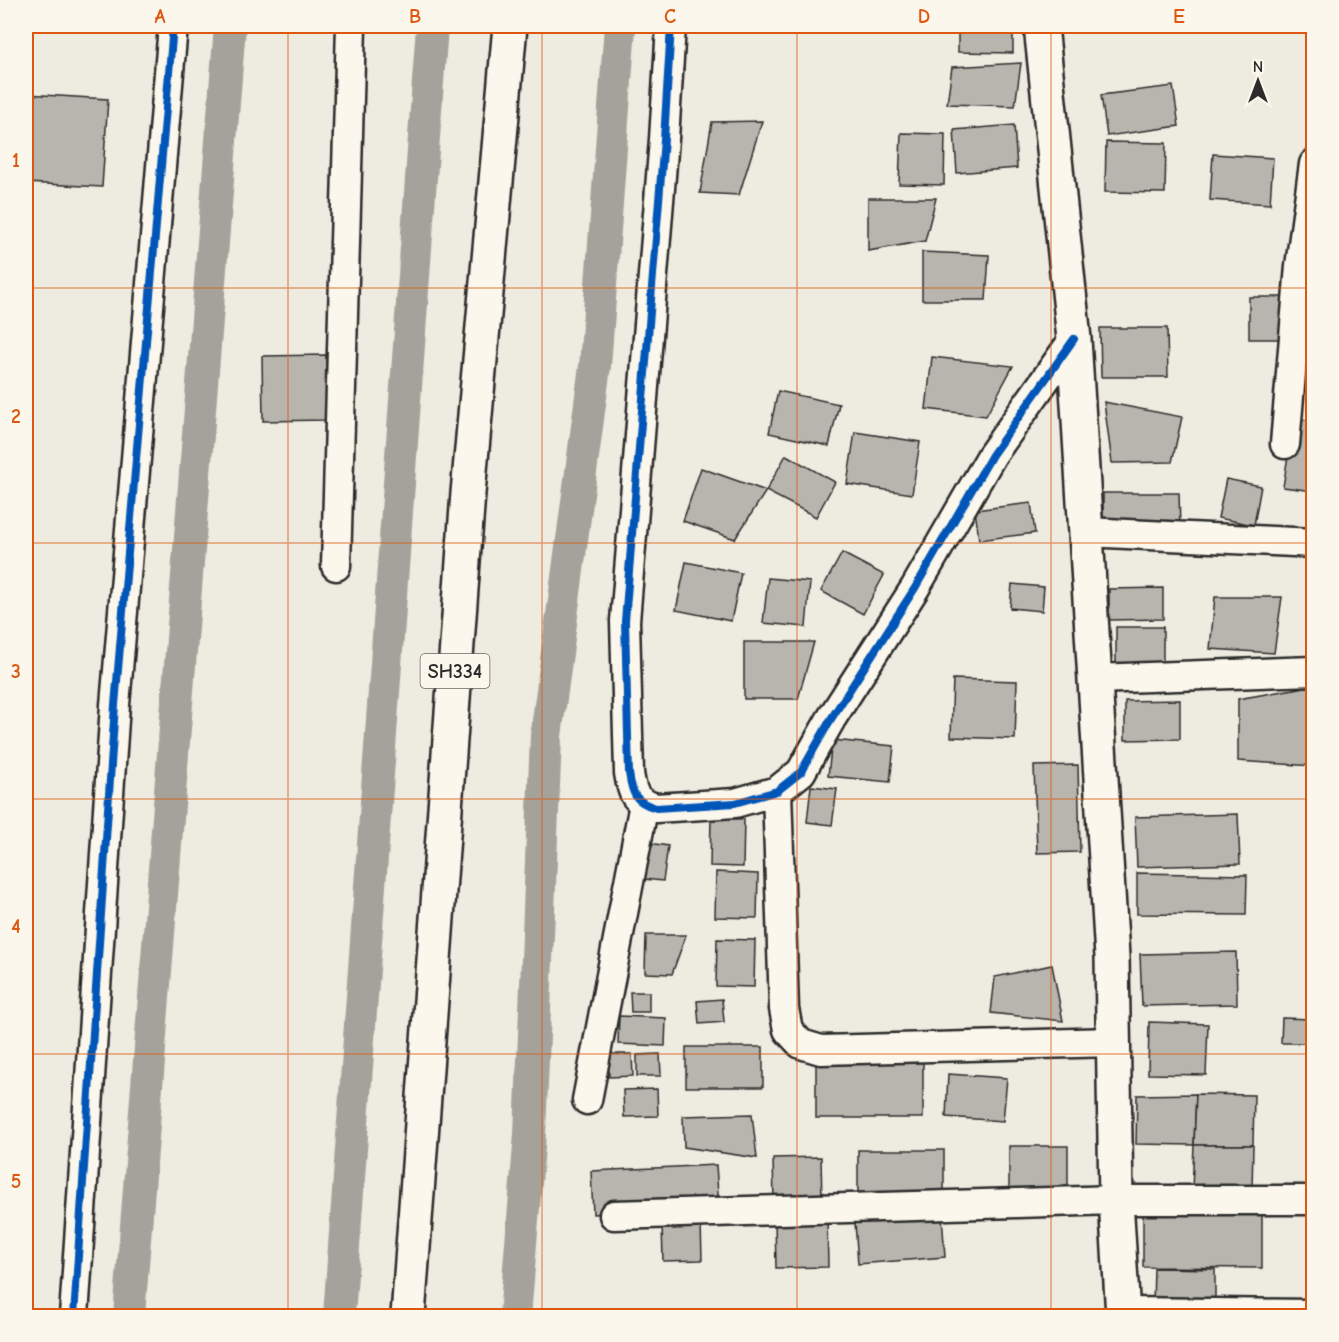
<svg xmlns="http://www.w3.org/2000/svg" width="1339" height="1342" font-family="'Comic Neue',sans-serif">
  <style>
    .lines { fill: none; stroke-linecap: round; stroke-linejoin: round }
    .canal { stroke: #a4a29a; stroke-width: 32 }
    .building { fill: #b8b5ae; stroke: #2b2b2b; stroke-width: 1.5 }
    .street-casing { stroke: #2b2b2b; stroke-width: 33 }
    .secondary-casing { stroke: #2b2b2b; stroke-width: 38 }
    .primary-casing { stroke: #2b2b2b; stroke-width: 38 }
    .street { stroke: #fbf7ec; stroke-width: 28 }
    .secondary { stroke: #fbf7ec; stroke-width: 33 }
    .primary { stroke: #fbf7ec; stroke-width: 33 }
    .cycleway-casing { stroke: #fbf7ec; stroke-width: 11 }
    .cycleway { stroke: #0057b8; stroke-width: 8 }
    .grid { fill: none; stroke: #df570e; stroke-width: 1.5; stroke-opacity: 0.55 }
    .labels { text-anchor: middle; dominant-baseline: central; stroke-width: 6; stroke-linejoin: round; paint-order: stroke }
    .shield { fill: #fbf7ec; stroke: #696865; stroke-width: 1.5 }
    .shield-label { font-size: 20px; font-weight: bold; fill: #2b2b2b }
    .neatline { fill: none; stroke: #df570e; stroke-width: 2 }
    .grid-label { font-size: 20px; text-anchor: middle; font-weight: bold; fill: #df570e }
  </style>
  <rect width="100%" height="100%" fill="#eeebe0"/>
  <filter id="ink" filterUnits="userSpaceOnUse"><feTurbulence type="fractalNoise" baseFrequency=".0167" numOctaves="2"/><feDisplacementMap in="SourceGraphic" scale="12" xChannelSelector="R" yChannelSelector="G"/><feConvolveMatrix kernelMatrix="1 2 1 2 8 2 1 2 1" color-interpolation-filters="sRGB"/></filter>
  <g filter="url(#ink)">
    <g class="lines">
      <g class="canal">
        <polyline points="129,1316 230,26"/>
        <polyline points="339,1316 432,26"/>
        <polyline points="515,1316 530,1134 546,736 595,366 620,26"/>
      </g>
    </g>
    <g class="building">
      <polygon points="958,26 1013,26 1013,53 958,52"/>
      <polygon points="1021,63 1015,106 947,104 952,67"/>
      <polygon points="1173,86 1179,126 1107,136 1101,95"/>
      <polygon points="26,94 108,99 102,187 26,183"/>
      <polygon points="762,121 739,195 700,193 712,122"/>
      <polygon points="1014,125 1017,168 957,173 954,130"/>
      <polygon points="901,133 945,134 944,185 899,184"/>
      <polygon points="1106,142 1166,143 1165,193 1105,192"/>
      <polygon points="1213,154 1273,158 1270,204 1210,200"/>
      <polygon points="868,198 936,198 925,241 868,251"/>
      <polygon points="922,252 989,255 986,300 922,300"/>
      <rect x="1249" y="297" width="42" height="42"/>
      <polygon points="1100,328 1167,328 1168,377 1101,377"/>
      <polygon points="326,355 327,420 263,421 262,356"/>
      <polygon points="932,357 1013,366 986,416 926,409"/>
      <polygon points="778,391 839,404 829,446 769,433"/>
      <polygon points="1104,402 1182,417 1172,462 1112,463"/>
      <polygon points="1294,418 1314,421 1314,491 1283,487"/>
      <polygon points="855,432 920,442 912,494 847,484"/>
      <polygon points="786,455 835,482 816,517 766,491"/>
      <polygon points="701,468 766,491 735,539 683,521"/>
      <polygon points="1226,479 1261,486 1254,525 1218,518"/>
      <polygon points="1103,493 1179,493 1180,528 1103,528"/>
      <polygon points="1031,503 1035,533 979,540 975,510"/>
      <polygon points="842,553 884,575 863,614 821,591"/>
      <polygon points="686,562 741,573 731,621 676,610"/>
      <polygon points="768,578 810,582 806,627 763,623"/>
      <polygon points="1012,584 1044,587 1042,611 1010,608"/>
      <polygon points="1163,588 1163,619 1109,620 1109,589"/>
      <polygon points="1215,597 1282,597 1274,653 1210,649"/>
      <rect x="1116" y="627" width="47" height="39"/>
      <polygon points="744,642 814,642 798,699 744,699"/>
      <polygon points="953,679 1017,681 1015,739 951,737"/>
      <polygon points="1311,686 1314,714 1314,766 1238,761 1238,699"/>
      <polygon points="1180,700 1180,739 1125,740 1125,701"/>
      <polygon points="832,740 894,746 890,782 828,776"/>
      <polygon points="1078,765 1080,852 1037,853 1034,766"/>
      <polygon points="811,786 837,789 832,825 807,822"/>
      <polygon points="1238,814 1240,864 1137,867 1135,817"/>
      <polygon points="711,818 744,819 743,867 710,866"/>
      <polygon points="649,843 668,846 663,881 644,879"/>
      <polygon points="716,872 758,874 757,918 715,917"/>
      <polygon points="1137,873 1247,875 1246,915 1137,914"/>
      <polygon points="646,935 686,935 672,974 645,973"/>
      <polygon points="717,939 755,940 754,987 716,986"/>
      <polygon points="1236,952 1237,1004 1142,1006 1140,954"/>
      <polygon points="1052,965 1063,1021 991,1013 995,977"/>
      <polygon points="630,992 649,992 649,1012 631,1012"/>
      <polygon points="722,999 724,1022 699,1024 697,1001"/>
      <polygon points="619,1016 666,1018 665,1046 618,1044"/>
      <polygon points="1282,1018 1312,1019 1310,1043 1281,1043"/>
      <polygon points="1149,1022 1208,1024 1206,1075 1148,1074"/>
      <rect x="686" y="1047" width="77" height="40"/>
      <polygon points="608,1054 632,1054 633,1076 609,1077"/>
      <polygon points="660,1054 661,1076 637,1076 637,1055"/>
      <rect x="816" y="1058" width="107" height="60"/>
      <polygon points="948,1074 1007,1078 1003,1121 946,1117"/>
      <polygon points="657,1089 658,1116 624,1117 623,1090"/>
      <polygon points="1196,1094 1194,1145 1136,1144 1137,1095"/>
      <polygon points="1196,1094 1254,1095 1253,1145 1194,1145"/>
      <polygon points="752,1114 757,1158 684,1147 683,1116"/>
      <polygon points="1194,1145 1253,1145 1252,1191 1192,1190"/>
      <rect x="1009" y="1146" width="59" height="49"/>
      <rect x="858" y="1150" width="86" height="51"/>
      <polygon points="821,1157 822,1203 774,1204 773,1158"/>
      <polygon points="716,1165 719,1208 593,1214 591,1171"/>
      <polygon points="1143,1214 1262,1215 1262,1268 1143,1267"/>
      <polygon points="942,1216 945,1257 858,1264 855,1222"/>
      <polygon points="827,1218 828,1267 776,1268 775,1219"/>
      <polygon points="701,1223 702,1260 663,1261 662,1224"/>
      <polygon points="1154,1268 1215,1269 1215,1306 1153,1305"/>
    </g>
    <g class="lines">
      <g class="street-casing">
        <g id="street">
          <path d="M671,26L664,139L625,621L629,773C632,794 635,802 656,808L735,803L777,791L801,772L831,719L915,588L992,455L1074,339"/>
          <polyline points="1285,444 1300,266 1314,164"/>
          <polyline points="1085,532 1314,543"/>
          <polyline points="336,566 351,26"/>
          <polyline points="1095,679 1314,671"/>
          <polyline points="777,791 784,1009 788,1030 801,1044 821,1050 1114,1042"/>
          <polyline points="587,1100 644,804"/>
          <polyline points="614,1215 1116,1200 1314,1200"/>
          <polyline points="1123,1312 1314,1314"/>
          <polyline points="74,1316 115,705 173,26"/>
        </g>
      </g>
      <g class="secondary-casing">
        <polyline id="secondary" points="1041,26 1074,339 1112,957 1116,1200 1123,1316"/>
      </g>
      <g class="primary-casing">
        <polyline id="primary" points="408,1316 468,493 510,26"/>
      </g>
      <use href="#street" class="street"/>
      <use href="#secondary" class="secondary"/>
      <use href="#primary" class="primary"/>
      <g class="cycleway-casing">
        <g id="cycleway">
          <path d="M671,26L664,139L625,621L629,773C632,794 635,802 656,808L735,803L777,791L801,772L831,719L915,588L992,455L1074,339"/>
          <polyline points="74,1316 115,705 173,26"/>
        </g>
      </g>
      <use href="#cycleway" class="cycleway"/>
    </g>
  </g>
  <path class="grid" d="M288,26V1316M542,26V1316M797,26V1316M1051,26V1316M26,288H1314M26,543H1314M26,799H1314M26,1054H1314"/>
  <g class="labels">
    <rect class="shield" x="420.5" y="654" width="69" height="34" rx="4.5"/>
    <g class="shield-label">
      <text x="455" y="671">SH334</text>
    </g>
  </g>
  <rect width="1339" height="1342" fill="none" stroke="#fbf7ec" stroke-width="66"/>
  <g transform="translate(1258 81)" stroke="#fbf7ec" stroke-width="4.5" paint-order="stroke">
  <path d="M0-4.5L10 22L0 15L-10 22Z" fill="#2b2b2b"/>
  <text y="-9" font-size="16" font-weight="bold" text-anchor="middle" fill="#2b2b2b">N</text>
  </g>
  <rect x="33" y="33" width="1273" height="1276" class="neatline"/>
  <g class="grid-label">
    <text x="160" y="23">A</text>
    <text x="415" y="23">B</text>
    <text x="670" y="23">C</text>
    <text x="924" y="23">D</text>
    <text x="1179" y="23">E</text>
    <text x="16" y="167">1</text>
    <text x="16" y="423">2</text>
    <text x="16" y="678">3</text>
    <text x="16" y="933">4</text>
    <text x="16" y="1188">5</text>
  </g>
</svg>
